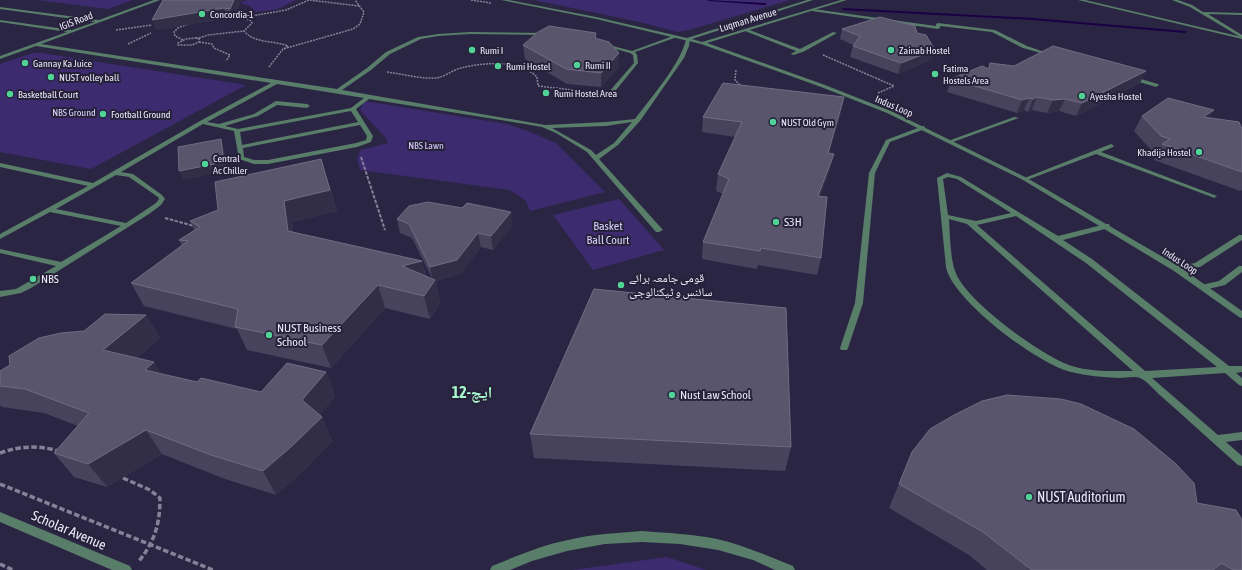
<svg xmlns="http://www.w3.org/2000/svg" width="1242" height="570" font-family="'Asap Condensed','Noto Naskh Arabic',sans-serif">
  <style>
    .built { fill: #2b2544 }
    .green { fill: #3d2b70 }
    .lines { fill: none; stroke-linecap: round; stroke-linejoin: round }
    .stream { fill: #1b0045; fill-rule: evenodd }
    .path-far2 { stroke: #858196; stroke-width: 1.5; stroke-dasharray: 2 1; stroke-linecap: butt }
    .path-far1 { stroke: #858196; stroke-width: 2; stroke-dasharray: 3.5 1.5; stroke-linecap: butt }
    .path { stroke: #858196; stroke-width: 3.5; stroke-dasharray: 5.5 2.5; stroke-linecap: butt }
    .service { fill: #587d69; fill-rule: evenodd }
    .minor { fill: #587d69; fill-rule: evenodd }
    .wall { fill: #47435d }
    .shaded-wall { fill: #332e47 }
    .building { fill: #59556d; stroke: #6f6c83 }
    .poi-dot { fill: #51d398; stroke: #262139; stroke-width: 1.5 }
    .labels { text-anchor: middle; dominant-baseline: central; stroke-width: 4; stroke-linejoin: round; paint-order: stroke }
    .far-poi-label { font-size: 10px; fill: #e9e7f8; stroke: #262139; text-anchor: start }
    .far-street-label { font-size: 10px; fill: #e9e7f8; stroke: #262139 }
    .far-park-label { font-size: 10px; fill: #d8d2fc; stroke: #262139 }
    .poi-label { font-size: 12px; fill: #e9e7f8; stroke: #262139; text-anchor: start }
    .park-label { font-size: 12px; fill: #d8d2fc; stroke: #262139 }
    .near-poi-label { font-size: 14px; fill: #e9e7f8; stroke: #262139; text-anchor: start }
    .near-street-label { font-size: 14px; fill: #e9e7f8; stroke: #262139 }
    .district-label { font-size: 16px; font-weight: bold; fill: #a7f8cd; stroke: #262139 }
  </style>
  <rect width="100%" height="100%" fill="#262139"/>
  <rect class="built" x="0" y="0" width="1242" height="570"/>
  <g class="green">
    <polygon points="38,0 133,0 108,9"/>
    <polygon points="246,0 296,0 278,9 256,12 250,6 240,3"/>
    <polygon points="534,0 790,0 689,30 677,32 644,23"/>
    <polygon points="33,53 41,53 246,85 91,169 0,152 0,64"/>
    <polygon points="364,101 506,124 528,131 556,143 605,192 530,211 526,201 510,190 360,170 357,158 361,150 388,143 385,137 360,110"/>
    <polygon points="619,199 664,250 593,270 553,215"/>
    <polygon points="667,557 706,570 571,570 572,570"/>
  </g>
  <g class="lines">
    <g class="stream">
      <polygon points="707,0 765,3 767,4 765,5 709,1"/>
      <polygon points="842,8 1033,18 1185,31 1187,32 1185,33 1033,20 843,10"/>
    </g>
    <g class="path-far2">
      <polyline points="471,0 491,3"/>
      <polyline points="116,30 152,25"/>
      <polygon points="196,38 199,38 199,42 192,45 178,45 178,43 186,39"/>
      <polyline points="199,38 208,35 244,31"/>
      <polyline points="183,40 175,36 174,32 178,28 188,24"/>
      <polyline points="199,42 212,44 214,48 230,55 226,61"/>
      <polyline points="128,44 151,33"/>
      <path d="M284,49L288,46C273,40 255,44 244,31L252,23L250,20L240,18L286,10L309,0L359,6"/>
      <polyline points="823,55 894,86 878,93"/>
      <polyline points="269,67 283,49 353,29 360,24 364,12 355,0"/>
      <polyline points="736,70 735,80 742,87"/>
      <path d="M387,72C403,74 420,79 436,78C445,77 452,70 461,68C484,62 520,60 537,77L538,86L598,93"/>
    </g>
    <g class="path-far1">
      <polyline points="361,157 385,230"/>
      <polyline points="165,218 194,226"/>
    </g>
    <g class="path">
      <path d="M0,453C19,446 39,445 58,451"/>
      <path d="M123,478L150,490L160,498C160,523 155,541 139,561"/>
      <polyline points="0,484 213,570"/>
      <polyline points="0,564 13,570"/>
    </g>
    <g class="service">
      <path d="M154,0H160L41,44L337,89L367,68L386,52L418,37L438,34L470,32L547,33H549V35L470,34L438,36L421,39L390,54L371,70L342,90L545,125L606,122L635,119C650,99 682,62 686,39L690,38L689,46L684,58L640,121L618,145L599,159L663,230L659,232H656L587,152L556,133L542,127L525,124L369,99L356,109L373,136L371,142L357,147L268,164H254L239,159L234,131L203,124L121,172L133,174L162,195L165,199L161,205L149,214L31,288L21,293L0,297V291L16,289L56,266L0,253V249L61,262L121,226L50,212L0,239V234L88,186L0,167V163L93,183L200,121L271,83L36,46L0,59V56L67,32L0,22V20L72,30L95,22L0,9V7L99,20ZM277,84L364,98L351,108L238,129L225,126L258,116L277,105L307,108L310,106L307,104L276,101L254,114L219,124L207,122ZM351,111L358,122L242,145L240,132ZM632,122L614,143L596,155L591,150L552,128L606,126ZM360,125L367,136L366,140L356,143L268,160H254L244,157L243,148ZM116,175L129,177L158,197L159,199L156,203L126,223L56,209Z"/>
      <polygon points="1172,0 1178,0 1192,5 1203,12 1242,13 1242,15 1208,14 1242,35 1242,38 1190,7"/>
      <polygon points="813,9 936,26 936,24 938,23 995,30 1027,46 1053,55 1051,56 1023,48 992,32 940,26 940,28 938,29 812,11"/>
      <polygon points="747,29 800,49 833,32 837,33 803,52 793,55 791,54 796,51 745,31 745,30"/>
      <polygon points="673,36 677,37 635,52 637,55 638,63 612,95 608,95 608,93 634,63 633,55 630,53 601,45 601,43 632,51"/>
      <polygon points="1131,76 1158,84 1159,85 1156,87 1129,79 1129,77"/>
      <polygon points="1014,117 1019,118 953,142 949,142 948,141"/>
      <polygon points="923,126 925,127 925,129 890,142 875,173 863,303 848,348 847,350 841,350 840,348 855,303 869,173 886,140"/>
      <polygon points="1111,144 1114,146 1113,147 1101,152 1217,196 1214,198 1212,197 1096,154 1027,180 1025,181 1022,179"/>
      <path d="M947,173L961,177L1058,236L1106,224H1109L1110,226L1109,228L1063,240L1092,259L1229,366H1242V372L1236,373L1242,378V386L1239,385L1225,373L1152,378L1218,435L1242,432V440L1226,442L1242,456V466L1238,465C1212,442 1187,419 1161,396C1156,392 1146,380 1140,378C1135,376 1125,378 1119,378C1103,377 1087,376 1071,372C1039,365 952,300 946,267L937,178ZM948,177L957,179L1011,213L976,221L948,215L943,179ZM1016,216L1086,263L1217,367L1145,371L977,225ZM949,219L967,224L1133,371C1113,371 1091,372 1072,366C1043,357 964,300 955,271C950,256 950,235 949,219Z"/>
      <polygon points="1239,235 1242,235 1242,240 1200,267 1177,271 1173,269 1174,267 1195,263"/>
      <polygon points="1239,266 1242,266 1242,272 1225,285 1204,290 1200,287 1201,285 1219,281"/>
      <polygon points="0,512 130,566 132,570 112,570 0,522"/>
      <path d="M642,531C668,533 692,534 717,539C743,545 768,556 793,566L795,570H775L753,560L718,550L680,544L642,542L605,544L567,551L532,561L510,570H490L492,566C517,556 542,545 568,540C593,534 617,533 642,531Z"/>
    </g>
    <g class="minor">
      <polygon points="501,0 509,0 596,17 687,38 807,0 813,0 692,39 702,42 841,0 847,0 707,43 825,85 891,111 1027,178 1180,267 1242,311 1242,318 1239,317 1174,271 1023,180 887,113 821,87 701,44 596,19"/>
      <polygon points="1078,0 1085,0 1242,37 1242,39"/>
    </g>
  </g>
  <g class="wall">
    <polygon points="163,0 241,0 234,19 227,18 156,30"/>
    <polygon points="842,29 917,33 931,60 898,74 850,57 853,46 853,45 840,39"/>
    <polygon points="596,38 619,53 619,67 601,87 567,84 525,59 523,45"/>
    <polygon points="990,63 1140,83 1076,116 1059,111 1047,113 1032,110 1028,112 1024,110 1017,113 947,92 951,79 988,68"/>
    <polygon points="844,97 841,112 829,153 834,154 830,170 820,197 821,258 817,275 758,265 757,269 702,259 703,242 723,194 716,191 718,174 735,137 702,132 703,117"/>
    <polygon points="1142,116 1210,118 1241,127 1242,128 1242,190 1240,191 1154,160 1157,153 1153,152 1134,131"/>
    <polygon points="321,159 337,211 292,222 293,232 422,261 426,276 432,278 412,238 400,233 397,219 513,225 493,250 481,247 460,274 436,281 440,303 430,319 385,308 331,368 247,350 237,329 144,306 131,283 182,246 179,240 194,230 190,221 218,210"/>
    <polygon points="146,315 160,338 137,358 161,374 197,382 261,392 326,372 335,396 320,415 322,417 332,441 304,470 276,495 225,479 162,454 107,487 74,477 54,453 78,426 44,413 2,407 0,405 0,371"/>
    <polygon points="530,434 791,447 785,471 534,458"/>
    <polygon points="912,452 1197,503 1242,570 987,570 969,555 889,508"/>
  </g>
  <g class="shaded-wall">
    <polygon points="234,0 241,0 234,19 230,9"/>
    <polygon points="224,8 227,18 156,30 152,20"/>
    <polygon points="935,50 931,60 898,74 901,63"/>
    <polygon points="619,53 619,67 601,87 601,73"/>
    <polygon points="1146,71 1140,83 1076,116 1082,103"/>
    <polygon points="844,97 841,112 824,169 828,153"/>
    <polygon points="1037,97 1032,110 1028,112 1033,99"/>
    <polygon points="1029,98 1024,110 1017,113 1022,100"/>
    <polygon points="1065,99 1059,111 1047,113 1053,100"/>
    <polygon points="1214,110 1205,125 1203,117"/>
    <polygon points="221,139 224,148 228,171 183,180 179,171"/>
    <polygon points="834,154 830,170 814,213 818,196"/>
    <polygon points="330,190 337,211 292,222 296,253 288,231 284,201"/>
    <polygon points="511,212 513,225 493,250 491,236"/>
    <polygon points="478,233 481,247 460,274 436,281 440,303 430,319 424,296 433,282 430,267"/>
    <polygon points="422,261 427,283 402,266"/>
    <polygon points="378,285 385,308 331,368 322,345"/>
    <polygon points="146,315 160,338 118,374 103,350"/>
    <polygon points="154,362 168,386 145,370"/>
    <polygon points="326,372 335,396 313,424 302,400"/>
    <polygon points="322,417 332,441 304,470 276,495 263,471"/>
    <polygon points="146,430 162,454 107,487 88,464"/>
  </g>
  <g class="building">
    <polygon points="163,0 234,0 230,9 224,8 152,20"/>
    <polygon points="880,17 915,26 917,33 926,35 935,50 901,63 853,46 860,36 842,29"/>
    <polygon points="549,26 596,33 595,38 609,42 619,53 601,73 566,69 523,45 538,32"/>
    <polygon points="1053,46 1146,71 1082,103 1065,99 1053,100 1037,97 1033,99 1029,98 1022,100 951,79 982,66 989,69 990,63 1014,66"/>
    <polygon points="723,83 844,97 828,153 834,154 818,196 827,197 821,258 761,248 760,251 703,242 729,179 718,174 742,122 703,117"/>
    <polygon points="1168,98 1214,110 1203,117 1239,122 1241,127 1242,128 1242,172 1162,144 1170,139 1161,136 1142,116"/>
    <polygon points="221,139 224,162 179,171 178,147"/>
    <polygon points="321,159 330,190 284,201 288,231 422,261 402,266 435,280 424,296 378,285 322,345 235,327 238,309 131,283 188,241 179,240 200,227 190,221 218,210 215,182"/>
    <polygon points="428,202 462,208 467,203 511,212 491,236 478,233 457,260 430,267 409,224 397,219 409,206"/>
    <polygon points="594,289 786,308 791,447 530,434"/>
    <polygon points="105,314 146,315 103,350 154,362 145,370 197,382 201,378 261,392 287,363 326,372 302,400 322,417 292,446 263,471 211,455 146,430 88,464 54,453 89,413 25,389 0,386 0,371 10,365 9,356 39,338 61,333 84,331"/>
    <polygon points="1007,395 1061,399 1081,404 1134,429 1175,463 1194,483 1197,503 1236,510 1242,520 1242,570 1234,570 1221,563 1213,570 1032,570 983,532 899,484 912,452 930,429 954,415 982,401"/>
  </g>
  <g class="poi-dot">
    <circle cx="202" cy="14" r="4"/>
    <circle cx="472" cy="50" r="4"/>
    <circle cx="891" cy="50" r="4"/>
    <circle cx="25" cy="63" r="4"/>
    <circle cx="577" cy="65" r="4"/>
    <circle cx="498" cy="66" r="4"/>
    <circle cx="935" cy="74" r="4"/>
    <circle cx="51" cy="77" r="4"/>
    <circle cx="546" cy="93" r="4"/>
    <circle cx="10" cy="94" r="4"/>
    <circle cx="1082" cy="96" r="4"/>
    <circle cx="103" cy="114" r="4"/>
    <circle cx="773" cy="122" r="4"/>
    <circle cx="1199" cy="152" r="4"/>
    <circle cx="205" cy="164" r="4"/>
    <circle cx="776" cy="222" r="4"/>
    <circle cx="33" cy="279" r="4"/>
    <circle cx="621" cy="285" r="4"/>
    <circle cx="269" cy="335" r="4"/>
    <circle cx="672" cy="395" r="4"/>
    <circle cx="1029" cy="497" r="4"/>
  </g>
  <g class="labels">
    <g class="far-poi-label">
      <text x="210" y="14">Concordia-1</text>
      <text x="480" y="50">Rumi I</text>
      <text x="899" y="50">Zainab Hostel</text>
      <text x="33" y="63">Gannay Ka Juice</text>
      <text x="585" y="65">Rumi II</text>
      <text x="506" y="66">Rumi Hostel</text>
      <text x="943" y="68">Fatima<tspan x="943" dy="12">Hostels Area</tspan></text>
      <text x="59" y="77">NUST volley ball</text>
      <text x="554" y="93">Rumi Hostel Area</text>
      <text x="18" y="94">Basketball Court</text>
      <text x="1090" y="96">Ayesha Hostel</text>
      <text x="111" y="114">Football Ground</text>
      <text x="781" y="122">NUST Old Gym</text>
      <text x="1191" y="152" text-anchor="end">Khadija Hostel</text>
      <text x="213" y="158">Central<tspan x="213" dy="12">Ac Chiller</tspan></text>
    </g>
    <g class="far-street-label">
      <text transform="translate(748 20) rotate(-17)">Luqman Avenue</text>
      <text transform="translate(76 21) rotate(-21)">IGIS Road</text>
      <text transform="translate(894 106) rotate(23)">Indus Loop</text>
      <text transform="translate(1180 261) rotate(33)">Indus Loop</text>
    </g>
    <g class="far-park-label">
      <text x="74" y="112">NBS Ground</text>
      <text x="426" y="145">NBS Lawn</text>
    </g>
    <g class="poi-label">
      <text x="784" y="222">S3H</text>
      <text x="629" y="278">قومی جامعہ برائے<tspan x="629" dy="14">سائنس و ٹیکنالوجی</tspan></text>
      <text x="41" y="279">NBS</text>
      <text x="277" y="328">NUST Business<tspan x="277" dy="14">School</tspan></text>
      <text x="680" y="395">Nust Law School</text>
    </g>
    <g class="park-label">
      <text x="608" y="226">Basket<tspan x="608" dy="14">Ball Court</tspan></text>
    </g>
    <g class="near-poi-label">
      <text x="1037" y="497">NUST Auditorium</text>
    </g>
    <g class="near-street-label">
      <text transform="translate(69 530) rotate(23)">Scholar Avenue</text>
    </g>
    <g class="district-label">
      <text x="472" y="392">ایچ-12</text>
    </g>
  </g>
</svg>
